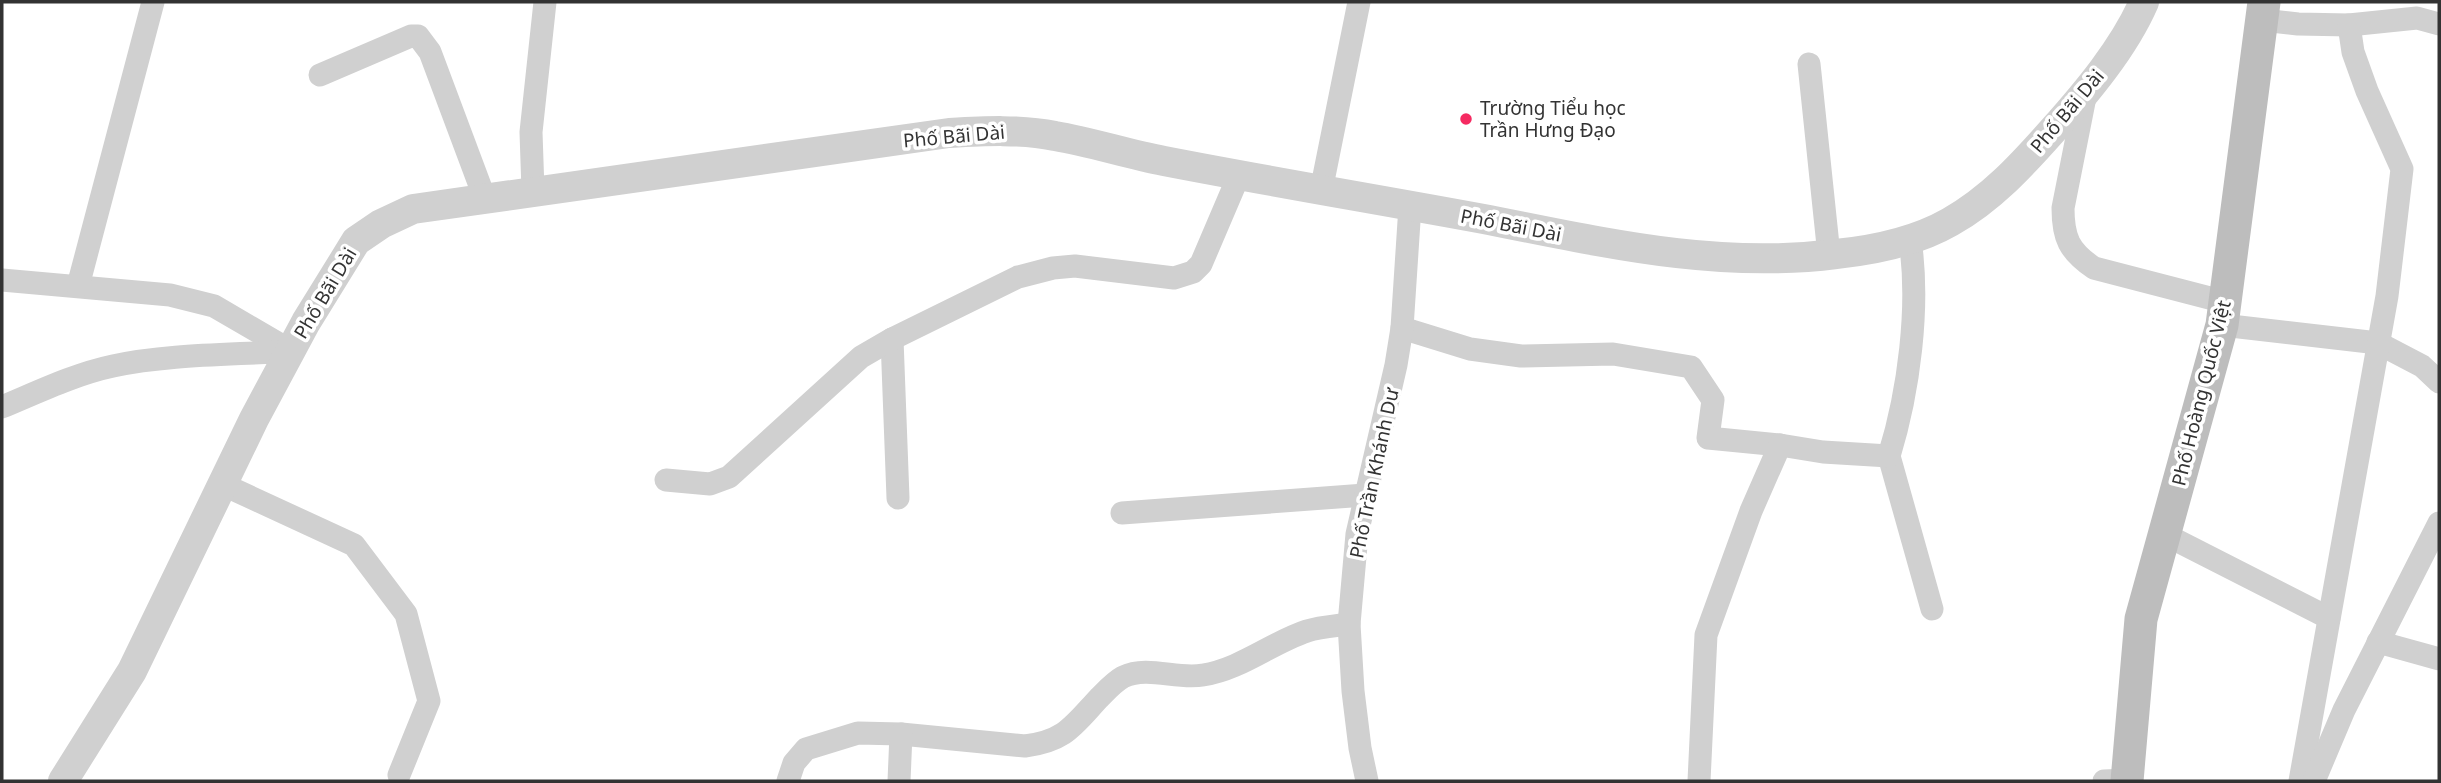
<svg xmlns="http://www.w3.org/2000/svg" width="2441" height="783" font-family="'Noto Sans',sans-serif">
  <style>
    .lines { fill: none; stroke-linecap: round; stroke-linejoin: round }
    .minor { stroke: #d0d0d0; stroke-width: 23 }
    .tertiary { stroke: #d0d0d0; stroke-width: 30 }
    .secondary { stroke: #bdbdbd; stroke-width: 33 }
    .poi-dot { fill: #f52a61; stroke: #fff; stroke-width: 2.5 }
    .labels { text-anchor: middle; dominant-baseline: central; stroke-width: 7; stroke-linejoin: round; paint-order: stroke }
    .poi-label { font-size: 19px; fill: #333; stroke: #fff; text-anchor: start }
    .street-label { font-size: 19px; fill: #333; stroke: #fff }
  </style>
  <rect width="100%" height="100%" fill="#fff"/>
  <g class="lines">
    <g class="minor">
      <polyline points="2262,20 2298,24 2349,25 2417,18 2439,24"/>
      <polyline points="1809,64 1829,255"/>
      <polyline points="320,75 411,36 418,36 430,52 485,199"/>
      <path d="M2086,92L2063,208C2063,238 2069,251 2094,268L2225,302"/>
      <polyline points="533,191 531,132 545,2"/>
      <polyline points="1321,191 1359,2"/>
      <polyline points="2,280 170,295 214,306 291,351"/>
      <polyline points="78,286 153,2"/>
      <polyline points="2222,325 2378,343 2422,366 2439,382"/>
      <polyline points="1402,328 1470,349 1521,356 1613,354 1691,367 1713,400 1708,438 1780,445"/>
      <polyline points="892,339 898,498"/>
      <path d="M2,407C38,392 75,374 113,366C169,354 233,355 291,351"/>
      <polyline points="1889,456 1932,609"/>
      <polyline points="666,480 710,484 729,477 861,357 892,339 1018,277 1053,268 1075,266 1174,278 1193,272 1201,264 1239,175"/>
      <polyline points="224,485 354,545 406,614 429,701 399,775"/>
      <polyline points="1122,513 1365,495"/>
      <polyline points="2164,534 2329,618"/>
      <polyline points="2378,642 2439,659"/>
      <path d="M788,781L794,763L806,749L858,733L901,734L1025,746C1065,741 1073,726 1099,698C1106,691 1114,682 1123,677C1148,665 1177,680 1203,675C1241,669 1271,643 1307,631C1320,627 1335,626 1349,624"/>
      <polyline points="899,781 901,734"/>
      <polyline points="1367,781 1360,748 1353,691 1349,624 1357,534 1396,365 1402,328 1410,206"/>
      <path d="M1699,781L1706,635L1751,511L1780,445L1823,452L1889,456C1909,391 1920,306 1910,240"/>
      <polyline points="2104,781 2127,780"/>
      <polyline points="2300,781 2387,296 2402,169 2367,91 2353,52 2349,25"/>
      <polyline points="2314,781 2344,710 2439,523"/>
    </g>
    <path class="tertiary" d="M63,781L132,671L254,419L306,322L356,241L381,224L413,209L949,133C985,131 1020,129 1055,136C1091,142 1127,154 1164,161C1272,182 1381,200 1489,220C1606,243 1716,269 1836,254C1875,250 1915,242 1950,222C1991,199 2022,165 2053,130C2086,93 2124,48 2144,2"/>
    <polyline class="secondary" points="2127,781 2141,619 2222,325 2264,2"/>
  </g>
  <circle class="poi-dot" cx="1466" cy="119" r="7"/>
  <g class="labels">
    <g class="poi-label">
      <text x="1480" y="108">Trường Tiểu học<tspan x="1480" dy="22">Trần Hưng Đạo</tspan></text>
    </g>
    <g class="street-label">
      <text transform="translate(2067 111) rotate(-50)">Phố Bãi Dài</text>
      <text transform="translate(954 136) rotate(-5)">Phố Bãi Dài</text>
      <text transform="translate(1511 225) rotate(11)">Phố Bãi Dài</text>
      <text transform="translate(325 293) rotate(-59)">Phố Bãi Dài</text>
      <text transform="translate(2201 393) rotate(-76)">Phố Hoàng Quốc Việt</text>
      <text transform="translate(1374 473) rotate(-78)">Phố Trần Khánh Dư</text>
    </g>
  </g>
  <rect width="2441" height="783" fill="none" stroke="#333333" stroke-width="7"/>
</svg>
